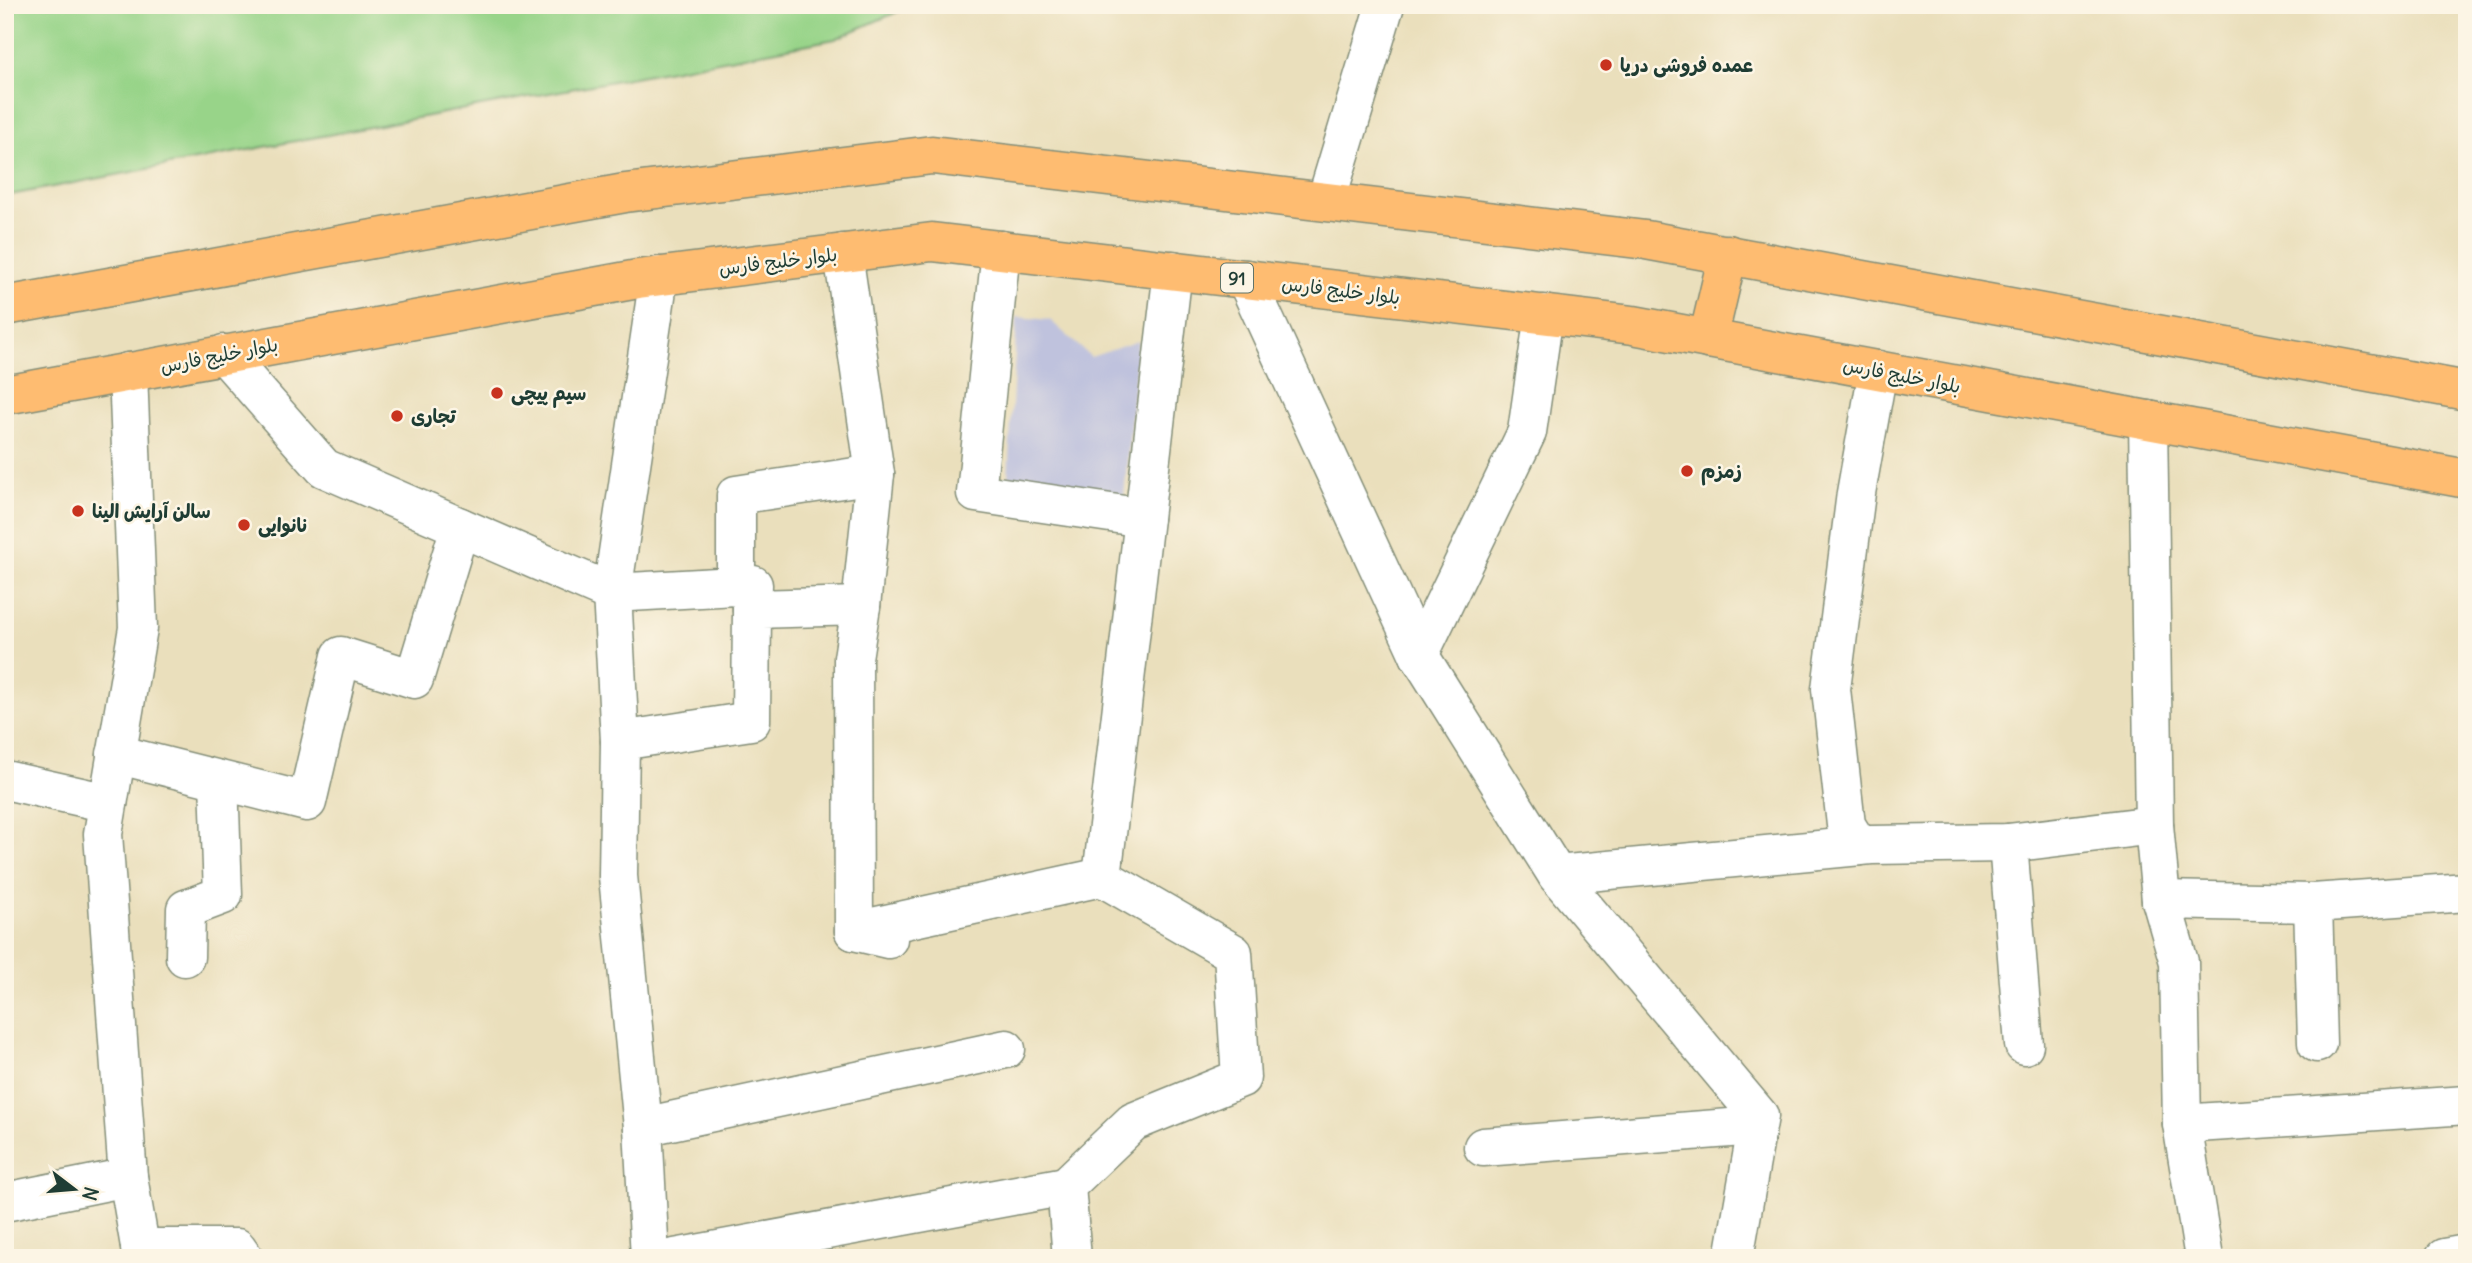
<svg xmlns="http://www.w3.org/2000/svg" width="2472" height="1263" font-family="Delius,'Playpen Sans Arabic',sans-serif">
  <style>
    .industrial { fill: #bfc2dd }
    .green { fill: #98d489; stroke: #5c885e; stroke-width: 2 }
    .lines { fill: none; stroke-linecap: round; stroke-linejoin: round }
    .street-casing { stroke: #848e78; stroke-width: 41 }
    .highway-casing { stroke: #848e78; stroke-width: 41 }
    .street { stroke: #fff; stroke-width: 38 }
    .highway { stroke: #febc71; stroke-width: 38 }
    .poi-dot { fill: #c8321e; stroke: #fcf5e5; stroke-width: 2.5 }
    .labels { text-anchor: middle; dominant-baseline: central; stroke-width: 5; stroke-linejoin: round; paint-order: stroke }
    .shield { fill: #fcf5e5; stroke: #617469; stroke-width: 2 }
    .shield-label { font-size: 18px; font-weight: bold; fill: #1f3d34 }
    .poi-label { font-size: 19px; font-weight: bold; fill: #1f3d34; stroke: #fcf5e5; text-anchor: start }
    .street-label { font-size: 19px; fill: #1f3d34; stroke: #fcf5e5 }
  </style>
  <rect width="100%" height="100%" fill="#fcf5e5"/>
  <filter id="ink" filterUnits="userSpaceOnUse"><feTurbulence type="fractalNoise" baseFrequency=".0143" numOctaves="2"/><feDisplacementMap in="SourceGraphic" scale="14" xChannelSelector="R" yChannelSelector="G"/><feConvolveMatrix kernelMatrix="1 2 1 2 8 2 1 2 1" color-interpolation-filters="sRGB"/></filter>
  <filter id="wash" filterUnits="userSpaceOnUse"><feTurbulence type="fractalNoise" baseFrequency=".00686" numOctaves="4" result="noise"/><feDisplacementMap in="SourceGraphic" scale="28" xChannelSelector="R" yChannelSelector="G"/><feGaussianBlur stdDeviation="1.57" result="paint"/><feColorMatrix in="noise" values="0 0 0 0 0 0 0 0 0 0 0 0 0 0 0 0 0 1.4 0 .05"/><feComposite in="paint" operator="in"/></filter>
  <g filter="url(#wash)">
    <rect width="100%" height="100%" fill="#eadfbc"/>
    <polygon class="industrial" points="1017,317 1050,320 1091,357 1138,341 1124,496 1008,477"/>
    <polygon class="green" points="5,5 913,5 835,39 5,196"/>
  </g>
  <g filter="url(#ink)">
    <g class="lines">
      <g class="street-casing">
        <g id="street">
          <polyline points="1326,201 1385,5"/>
          <polyline points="1001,250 976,493 1144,518"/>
          <polyline points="843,253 875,474 861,606"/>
          <polyline points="1246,279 1419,655 1557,875 1759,1116 1734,1258"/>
          <polyline points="224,354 324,468 612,593 659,276"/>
          <polyline points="128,372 138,628 103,834 128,1177"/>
          <polyline points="2148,420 2154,825 2161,900 2179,962 2182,1124 2204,1258"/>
          <polyline points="736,587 736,495 875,474"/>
          <polyline points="1419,655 1527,432 1544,314"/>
          <polyline points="620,741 751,721 752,609 861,606 853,658 854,931 888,939"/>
          <polyline points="116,754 307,802 341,656 414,679 460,527"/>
          <polyline points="5,780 108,803"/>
          <polyline points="2008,843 2024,1045"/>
          <polyline points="1859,846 1846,825 1831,689 1856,493 1878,370"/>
          <polyline points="1557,875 1871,845 2008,843 2154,825"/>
          <polyline points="2161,900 2313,903 2467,892"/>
          <polyline points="2313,903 2317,1043"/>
          <polyline points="854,931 1102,877"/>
          <polyline points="185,957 186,909 223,895 219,780"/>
          <polyline points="2182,1124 2467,1105"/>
          <polyline points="643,1127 1006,1049"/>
          <polyline points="1483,1147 1756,1126"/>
          <polyline points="5,1202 128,1177 142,1258"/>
          <polyline points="140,1248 237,1248 244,1258"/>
          <polyline points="650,1258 643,1127 618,876 620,741 612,593 753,585 752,609"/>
          <polyline points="675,1258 1066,1186"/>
          <polyline points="1072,1258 1066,1186 1133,1122 1241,1078 1233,953 1102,877 1173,270"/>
          <polyline points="2444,1258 2467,1254"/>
        </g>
      </g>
      <g class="highway-casing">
        <g id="highway">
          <polyline points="5,306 625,193 932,155 1646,240 2467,391"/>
          <polyline points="1708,339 1728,254"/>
          <polyline points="5,395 638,279 932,242 1633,325 2467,479"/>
        </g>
      </g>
      <use href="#street" class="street"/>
      <use href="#highway" class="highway"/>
    </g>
  </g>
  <g class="poi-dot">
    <circle cx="1606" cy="65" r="7"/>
    <circle cx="497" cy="393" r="7"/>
    <circle cx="397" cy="416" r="7"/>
    <circle cx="1687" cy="471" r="7"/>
    <circle cx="78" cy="511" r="7"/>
    <circle cx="244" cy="525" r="7"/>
  </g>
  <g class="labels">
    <rect class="shield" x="1221" y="263.5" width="32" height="29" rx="5"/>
    <g class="shield-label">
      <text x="1237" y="278">91</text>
    </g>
    <g class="poi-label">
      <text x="1620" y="65">عمده فروشی دریا</text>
      <text x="511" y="393">سیم پیچی</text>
      <text x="411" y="416">تجاری</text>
      <text x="1701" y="471">زمزم</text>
      <text x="92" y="511">سالن آرایش الینا</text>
      <text x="258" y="525">نانوایی</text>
    </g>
    <g class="street-label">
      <text transform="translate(778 261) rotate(-7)">بلوار خلیج فارس</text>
      <text transform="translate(1341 290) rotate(7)">بلوار خلیج فارس</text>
      <text transform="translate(219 355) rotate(-11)">بلوار خلیج فارس</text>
      <text transform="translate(1902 375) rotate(11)">بلوار خلیج فارس</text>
    </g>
  </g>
  <rect width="2472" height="1263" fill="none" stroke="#fcf5e5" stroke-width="28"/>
  <g transform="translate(74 1189) rotate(106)" stroke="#fcf5e5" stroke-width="5" paint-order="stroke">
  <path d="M0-5L12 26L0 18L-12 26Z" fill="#1f3d34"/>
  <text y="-10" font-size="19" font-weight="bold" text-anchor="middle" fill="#1f3d34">N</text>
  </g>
</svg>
